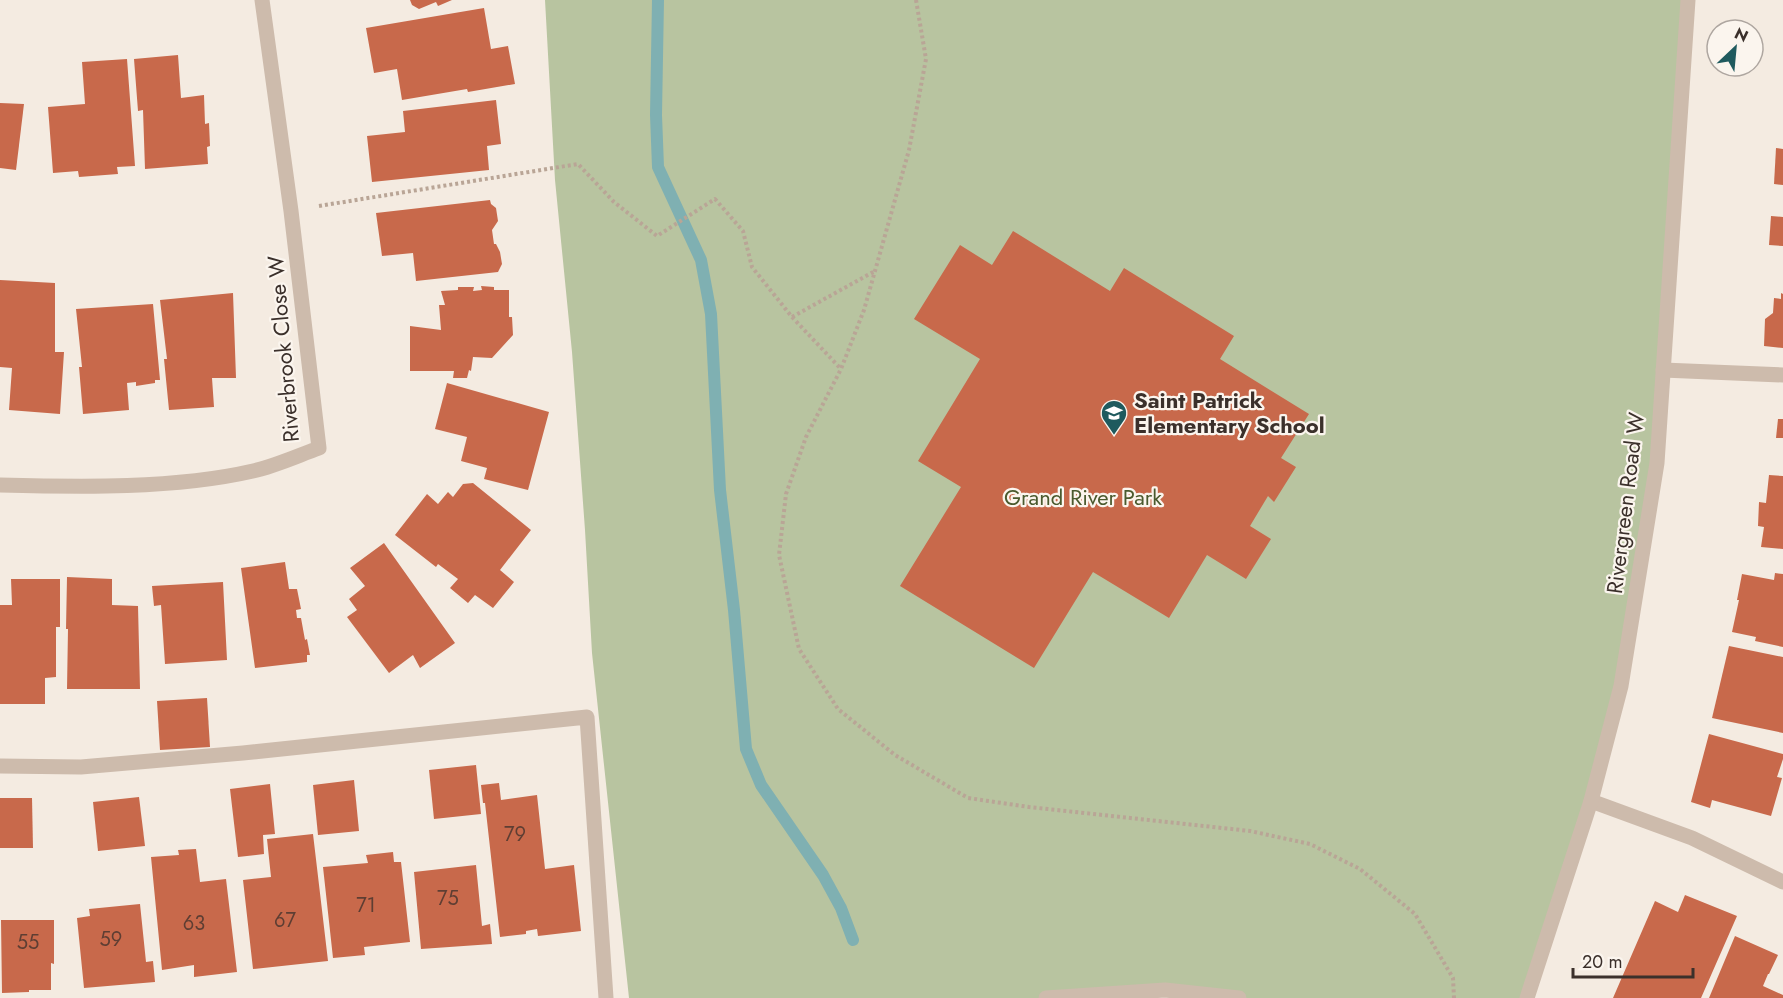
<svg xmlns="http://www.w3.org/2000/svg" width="1783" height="998" font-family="Jost,sans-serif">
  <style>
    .green { fill: #b8c4a0 }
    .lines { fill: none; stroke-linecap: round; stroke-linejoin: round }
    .stream { stroke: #7fb0b2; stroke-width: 12 }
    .building { fill: #c8694b }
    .path { stroke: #b9a596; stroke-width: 4; stroke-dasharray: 3 3; stroke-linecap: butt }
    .service { stroke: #cdbbac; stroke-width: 15 }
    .minor { stroke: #cdbbac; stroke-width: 15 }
    .tertiary { stroke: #cdbbac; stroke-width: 15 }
    .labels { text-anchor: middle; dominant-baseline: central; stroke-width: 4.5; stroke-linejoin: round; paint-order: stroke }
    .number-label { font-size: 20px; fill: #5e3e33 }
    .street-label { font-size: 22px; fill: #3b302b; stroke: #fbf5ee }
    .poi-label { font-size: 22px; font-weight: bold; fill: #3b302b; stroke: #fbf5ee; text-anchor: start }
    .park-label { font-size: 22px; fill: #4a5a2e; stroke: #fbf5ee }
  </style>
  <rect width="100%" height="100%" fill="#f4ebe1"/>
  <polygon class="green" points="545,0 1688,0 1657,463 1621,686 1527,998 1239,998 1165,990 1046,998 629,998 592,653 585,530 572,352 555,180"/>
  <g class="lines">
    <polyline class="stream" points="658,0 656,115 658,167 701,260 711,314 720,490 734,610 746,749 761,785 823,875 841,908 853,940"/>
  </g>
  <g class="building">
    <polygon points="410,0 452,0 438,6 436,2 419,9 412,5"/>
    <polygon points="484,8 491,49 508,46 515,84 468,92 467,89 402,100 397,69 374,73 366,28"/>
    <polygon points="178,55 181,98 204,95 205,124 209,123 210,146 207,147 208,164 145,169 143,110 138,111 134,59"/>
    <polygon points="127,59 135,166 117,167 118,174 79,177 78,171 53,173 48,107 85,104 82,62"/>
    <polygon points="496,100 501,144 487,146 489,170 372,182 367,136 405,132 403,111"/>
    <polygon points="0,103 24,104 16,170 0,168"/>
    <polygon points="1776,148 1783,149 1783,185 1774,184"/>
    <polygon points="490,200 491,204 496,208 498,221 492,230 494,244 496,244 500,252 502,264 498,272 416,281 413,253 382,256 376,213"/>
    <polygon points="1771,216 1783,217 1783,246 1769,245"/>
    <polygon points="1013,231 1110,291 1124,268 1234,336 1220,359 1309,414 1281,458 1296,467 1274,502 1268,496 1250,526 1271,539 1246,579 1207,555 1169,618 1093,572 1034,668 900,586 961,487 918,461 980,359 914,319 960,245 992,265"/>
    <polygon points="0,280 55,283 55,352 64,352 60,414 9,410 12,368 0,367"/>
    <polygon points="481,286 494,287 494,290 509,290 509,317 512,317 513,335 492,358 473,357 471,371 469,370 467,378 453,378 454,371 410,371 410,326 441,330 439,305 445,305 441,291 458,290 458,287 474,287 473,291 482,290"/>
    <polygon points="233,293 236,378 212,378 214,407 169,410 164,359 167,359 160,300"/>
    <polygon points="1781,293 1783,294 1783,348 1764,346 1765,319 1773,313 1774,298 1781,299"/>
    <polygon points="153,304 160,380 155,380 155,383 136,386 136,382 127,383 129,410 83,414 79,367 82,367 76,309"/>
    <polygon points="447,383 549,412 528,490 484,479 487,468 461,461 467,437 435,429"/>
    <polygon points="1778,419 1783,419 1783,438 1776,438"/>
    <polygon points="1769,475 1783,476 1783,549 1761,547 1764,527 1758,526 1759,502 1766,503"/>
    <polygon points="473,483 531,530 500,570 514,582 493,608 475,595 468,603 450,588 458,579 438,564 436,567 395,535 427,494 438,504 448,492 453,497 463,484"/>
    <polygon points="384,543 455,643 420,668 413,655 389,673 347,617 357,610 349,599 365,586 350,568"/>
    <polygon points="285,562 289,589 297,589 301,609 296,610 297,618 301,618 305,640 307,639 310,655 307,655 307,662 255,668 241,568"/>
    <polygon points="1775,573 1783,574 1783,647 1755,641 1756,637 1732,632 1739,600 1737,600 1742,574 1774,580"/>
    <polygon points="67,577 112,579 112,605 138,606 140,689 67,689 68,629 66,629"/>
    <polygon points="11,579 60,579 60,627 56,627 56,677 45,678 45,704 0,704 0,605 12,605"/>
    <polygon points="223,582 227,660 165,664 161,605 154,606 152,586"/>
    <polygon points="1729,646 1783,657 1783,733 1712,718"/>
    <polygon points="207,698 210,747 160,750 157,701"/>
    <polygon points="1709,734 1783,754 1783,759 1777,777 1782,778 1771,816 1712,800 1710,808 1691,802"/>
    <polygon points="476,765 481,814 434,819 429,770"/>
    <polygon points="354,780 359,831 318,835 313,785"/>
    <polygon points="499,783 501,800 537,795 545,869 574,865 581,931 538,936 537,929 526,931 526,934 500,937 485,803 483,803 481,785"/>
    <polygon points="270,784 275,834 263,835 264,854 238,857 230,789"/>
    <polygon points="139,797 145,846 98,851 93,802"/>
    <polygon points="0,798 32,798 33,848 0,848"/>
    <polygon points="313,834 328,961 253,969 243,880 271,877 267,839"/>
    <polygon points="196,849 200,882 226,879 237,972 194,977 194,965 162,970 151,857 179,855 178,850"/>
    <polygon points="393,852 394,862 401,862 410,942 364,947 365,955 333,958 323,867 368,863 366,855"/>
    <polygon points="476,865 482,926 490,924 492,944 421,949 414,872"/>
    <polygon points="1685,895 1737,916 1701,998 1613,998 1655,901 1678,912"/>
    <polygon points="140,904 146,962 153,961 155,982 84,988 77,918 90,916 89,909"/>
    <polygon points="1,920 54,920 54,964 51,963 51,990 29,990 29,992 2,993"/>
    <polygon points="1735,936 1778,955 1769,974 1768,974 1763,986 1783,995 1783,998 1709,998"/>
  </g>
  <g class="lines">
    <g class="path">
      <polyline points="916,0 926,59 909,150 864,310 841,369 806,437 786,494 779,555 799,649 838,709 895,755 968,798 1029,807 1250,831 1310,844 1360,869 1415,914 1453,978 1454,998"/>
      <polyline points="319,206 578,164 614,202 657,236 715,199 743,231 752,267 792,317 841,369"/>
      <polyline points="792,317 875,271"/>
    </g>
    <g class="service">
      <polyline points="1663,370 1783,375"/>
      <polyline points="0,766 81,767 243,753 587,717 606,998"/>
      <polyline points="1591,801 1692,838 1783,882"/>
    </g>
    <g class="minor">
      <path d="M0,485C80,487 175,489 253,471C275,466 297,456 319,448L291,211L262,0"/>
      <polyline points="1527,998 1591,801 1621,686 1657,463 1688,0"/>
    </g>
    <polyline class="tertiary" points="1046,998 1165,990 1239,998"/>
  </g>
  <defs>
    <g id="school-pin" transform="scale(1.35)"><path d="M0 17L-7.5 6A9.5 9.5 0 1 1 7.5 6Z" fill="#1f5a5e" stroke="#fbf5ee"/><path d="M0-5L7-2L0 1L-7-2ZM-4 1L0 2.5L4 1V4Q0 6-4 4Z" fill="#fff"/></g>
  </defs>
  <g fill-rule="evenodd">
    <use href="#school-pin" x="1114" y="413"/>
  </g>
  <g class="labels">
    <g class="number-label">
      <text x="515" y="834">79</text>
      <text x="448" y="898">75</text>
      <text x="366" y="905">71</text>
      <text x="285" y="920">67</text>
      <text x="194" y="923">63</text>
      <text x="111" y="939">59</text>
      <text x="28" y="942">55</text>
    </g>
    <g class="street-label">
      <text transform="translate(283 349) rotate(-95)">Riverbrook Close W</text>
      <text transform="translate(1625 503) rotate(-83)">Rivergreen Road W</text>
    </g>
    <g class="poi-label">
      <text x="1134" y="400">Saint Patrick<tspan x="1134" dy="25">Elementary School</tspan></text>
    </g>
    <g class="park-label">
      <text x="1083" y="497">Grand River Park</text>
    </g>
  </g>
  <g transform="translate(1735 48) rotate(26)"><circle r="28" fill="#fbf5ee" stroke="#aea6a0" stroke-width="1.5"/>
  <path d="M0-4.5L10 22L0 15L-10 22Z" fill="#1f5a5e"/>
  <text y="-9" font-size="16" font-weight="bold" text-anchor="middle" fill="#3b302b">N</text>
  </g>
  <path d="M1573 968v9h120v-9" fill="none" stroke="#3b302b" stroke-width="3"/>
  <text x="1582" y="968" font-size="18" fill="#3b302b" stroke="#fbf5ee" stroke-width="4.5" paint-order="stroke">20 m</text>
</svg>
